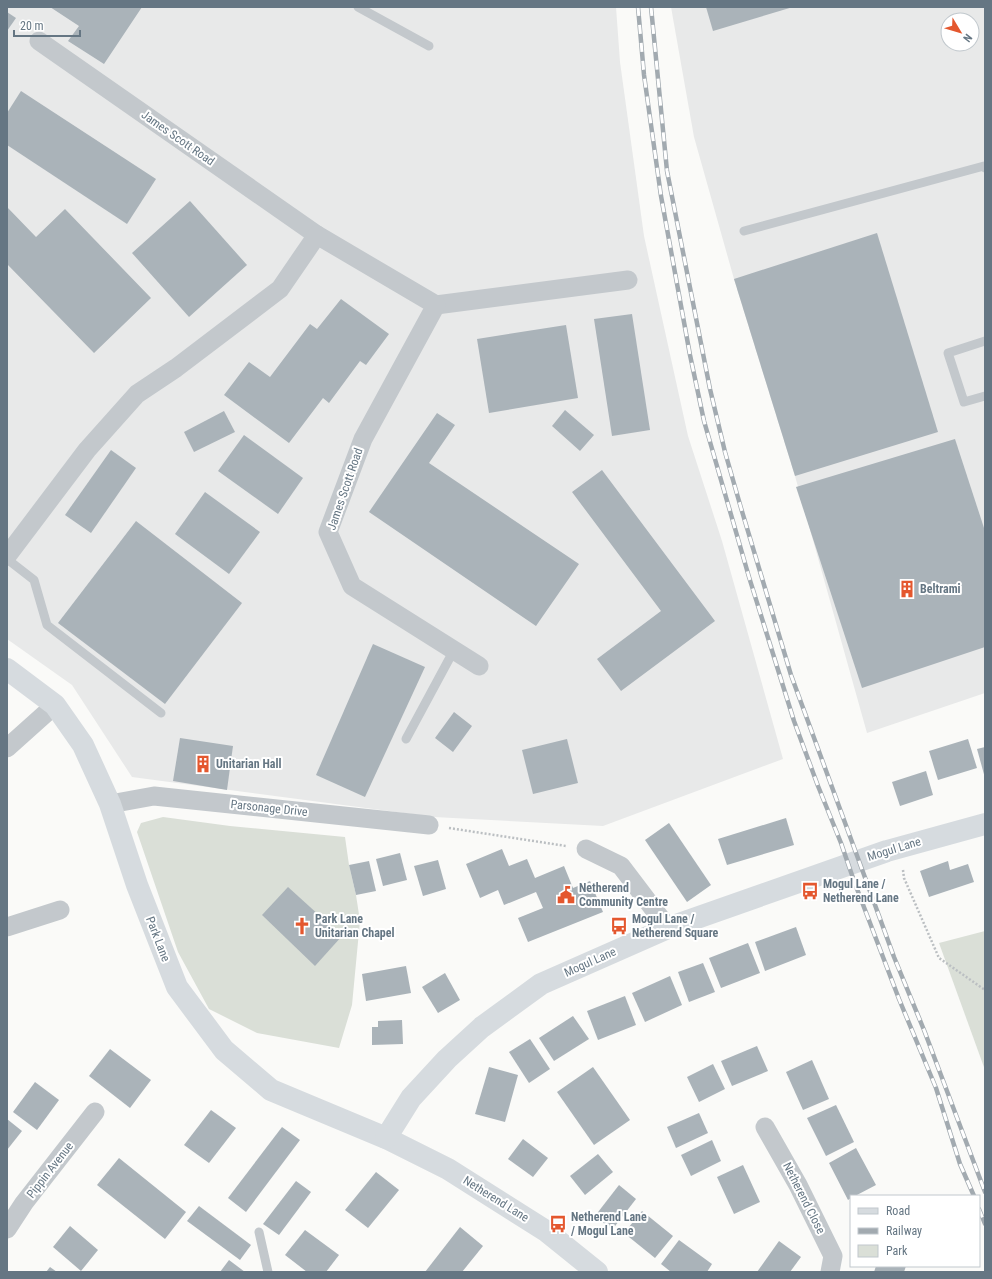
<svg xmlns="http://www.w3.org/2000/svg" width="992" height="1279" font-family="'Roboto Condensed',sans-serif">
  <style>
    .built { fill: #e8e9e9; fill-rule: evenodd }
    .green { fill: #dadfd7 }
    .building { fill: #aab3b9 }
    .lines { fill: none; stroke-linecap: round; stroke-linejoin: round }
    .path { stroke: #bbbfc2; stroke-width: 2.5; stroke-dasharray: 2 2; stroke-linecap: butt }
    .lane { stroke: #c3c8cc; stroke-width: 9 }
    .street { stroke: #c3c8cc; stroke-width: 19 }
    .secondary { stroke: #d6dbdf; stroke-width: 22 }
    .rail-casing { stroke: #a2aab0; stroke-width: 4.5 }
    .rail { stroke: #fff; stroke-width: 3; stroke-dasharray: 9; stroke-linecap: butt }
    .labels { text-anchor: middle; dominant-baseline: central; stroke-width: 4; stroke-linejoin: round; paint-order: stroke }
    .street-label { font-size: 12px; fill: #657683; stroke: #fff }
    .poi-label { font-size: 12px; font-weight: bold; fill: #657683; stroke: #fff; text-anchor: start }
  </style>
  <rect width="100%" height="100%" fill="#fafaf8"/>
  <g class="built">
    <polygon points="7,7 616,7 620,62 644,236 688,436 722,541 783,759 603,826 434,817 132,777 72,685 7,639"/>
    <path d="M671,7H985V693L867,733L795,476L734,279L694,137ZM948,20H972V44H948Z"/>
  </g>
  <g class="green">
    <polygon points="163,817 230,826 345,837 349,865 356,895 360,921 352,1005 339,1048 257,1033 209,1009 178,952 137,832 141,823"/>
    <polygon points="985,931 985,1070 939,943"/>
  </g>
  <g class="building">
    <polygon points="50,7 142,7 104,64 68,41 79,26"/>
    <polygon points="706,7 793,7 713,31"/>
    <polygon points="7,12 16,18 7,31"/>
    <polygon points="21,91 156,179 127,224 7,145 7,113"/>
    <polygon points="190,201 247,265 189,317 132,253"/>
    <polygon points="7,207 36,237 65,209 151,298 94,353 7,264"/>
    <polygon points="877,233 938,432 795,476 734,279"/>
    <polygon points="341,299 389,334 366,365 360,361 329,403 323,398 289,443 224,395 249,362 270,377 310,324 317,329"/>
    <polygon points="632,314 650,430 612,436 594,319"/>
    <polygon points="566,325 578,398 489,413 477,339"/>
    <polygon points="565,410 594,435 580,451 552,426"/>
    <polygon points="224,411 235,432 194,452 184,432"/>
    <polygon points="437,413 455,425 429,463 579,564 536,626 369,512"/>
    <polygon points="244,435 303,478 278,514 218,471"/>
    <polygon points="955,439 985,531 985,647 862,688 796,487"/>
    <polygon points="111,450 136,468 91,533 65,515"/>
    <polygon points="602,470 715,621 621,691 597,659 661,611 572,492"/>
    <polygon points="205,492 260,532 229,574 175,534"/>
    <polygon points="136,521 242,603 165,704 58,623"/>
    <polygon points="373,644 425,667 365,797 316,775"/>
    <polygon points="454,712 472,726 453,752 435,738"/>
    <polygon points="180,738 233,746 227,790 173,781"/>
    <polygon points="567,739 578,783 533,794 522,750"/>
    <polygon points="968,739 977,768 938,780 929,751"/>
    <polygon points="985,747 985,778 977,749"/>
    <polygon points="926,771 933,795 900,806 892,782"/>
    <polygon points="786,818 794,845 727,865 718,839"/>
    <polygon points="669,823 711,885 687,902 645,840"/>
    <polygon points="502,849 509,866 527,859 535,878 564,866 573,888 590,881 603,912 528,942 518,918 543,908 536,892 504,905 498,890 480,898 466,864"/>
    <polygon points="400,853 407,880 383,886 376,859"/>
    <polygon points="438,860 446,889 423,896 414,866"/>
    <polygon points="369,861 376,891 356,895 349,865"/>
    <polygon points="948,861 950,870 968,864 974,882 929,897 920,871"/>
    <polygon points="288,887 342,936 315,966 262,915"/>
    <polygon points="796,927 806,955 765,971 755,942"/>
    <polygon points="748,943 760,973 721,988 709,958"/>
    <polygon points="703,963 715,992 689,1002 678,972"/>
    <polygon points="406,966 411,993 366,1001 362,974"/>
    <polygon points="445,973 460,1000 438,1013 422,987"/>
    <polygon points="670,976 682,1005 645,1022 632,993"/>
    <polygon points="625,996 636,1025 598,1040 587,1011"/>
    <polygon points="573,1016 589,1039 554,1061 539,1038"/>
    <polygon points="402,1020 403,1044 372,1045 372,1027 378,1027 378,1021"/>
    <polygon points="530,1039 550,1069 529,1083 509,1052"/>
    <polygon points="757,1046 768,1071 732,1086 721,1061"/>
    <polygon points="110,1049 151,1080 130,1108 89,1076"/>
    <polygon points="812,1060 829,1099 803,1110 786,1072"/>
    <polygon points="713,1064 725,1089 699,1102 687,1077"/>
    <polygon points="489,1067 518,1075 505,1122 475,1114"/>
    <polygon points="593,1067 630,1120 594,1145 557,1092"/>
    <polygon points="35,1082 59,1100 37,1130 13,1112"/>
    <polygon points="836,1105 854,1142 826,1156 807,1118"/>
    <polygon points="211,1110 236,1128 209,1163 184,1145"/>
    <polygon points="699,1113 708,1133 676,1148 667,1127"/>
    <polygon points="7,1119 22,1131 7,1150"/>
    <polygon points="282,1127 300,1140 246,1212 228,1198"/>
    <polygon points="523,1139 548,1158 533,1177 508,1159"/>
    <polygon points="712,1140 721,1161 691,1176 681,1155"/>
    <polygon points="856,1148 876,1185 855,1196 851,1196 851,1198 848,1200 829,1163"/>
    <polygon points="598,1154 613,1172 585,1195 570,1176"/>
    <polygon points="119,1158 186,1212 165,1239 97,1185"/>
    <polygon points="743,1165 760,1202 734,1214 717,1177"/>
    <polygon points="376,1172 399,1190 368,1228 345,1210"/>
    <polygon points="296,1181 311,1192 279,1235 263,1224"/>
    <polygon points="619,1185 636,1199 612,1230 595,1216"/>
    <polygon points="199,1206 251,1245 240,1260 187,1221"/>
    <polygon points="642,1211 673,1236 655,1258 624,1233"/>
    <polygon points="70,1226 98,1250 81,1271 53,1247"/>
    <polygon points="460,1227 483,1246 462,1272 425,1272"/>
    <polygon points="305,1230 339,1255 326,1272 307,1272 285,1255"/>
    <polygon points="679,1240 712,1264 707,1272 671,1272 661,1264"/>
    <polygon points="779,1241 801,1257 790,1272 757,1272"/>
    <polygon points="229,1260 245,1272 220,1272"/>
    <polygon points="876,1266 906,1266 904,1272 874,1272"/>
    <polygon points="50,1267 57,1272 46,1272"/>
  </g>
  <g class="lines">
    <g class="path">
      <polyline points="449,828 566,846"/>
      <polyline points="903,870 904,878 939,958 985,990"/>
    </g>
    <g class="lane">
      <polyline points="358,7 429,46"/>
      <polyline points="744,231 984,166 985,168"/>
      <polyline points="985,341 948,353 964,402 985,396"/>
      <polyline points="7,559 34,580 47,625 161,713"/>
      <polyline points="406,739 454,650"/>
      <polyline points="259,1232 268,1272"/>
    </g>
    <g class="street">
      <polyline points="39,41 317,235"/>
      <polyline points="436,305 628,280"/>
      <polyline points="7,556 87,450 137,394 176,368 280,289 317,235 436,305 363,439 328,532 352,586 479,666"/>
      <polyline points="7,748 55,705"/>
      <polyline points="110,804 154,796 429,825"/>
      <polyline points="586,849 621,866 668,928"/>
      <polyline points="7,927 60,910"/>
      <polyline points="765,1127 798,1185 833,1256 830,1272"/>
      <polyline points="7,1229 24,1203 95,1112"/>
    </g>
    <g class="secondary">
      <polyline points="7,669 55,705 83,745 110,804 137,885 177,987 224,1050 271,1090 386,1138 448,1169 546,1231 597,1272"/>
      <polyline points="386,1138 411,1098 447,1059 482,1027 541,984 668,928 887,851 985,824"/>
    </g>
    <g class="rail-casing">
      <g id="rail">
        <polyline points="638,7 644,75 661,196 690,355 704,421 749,577 794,721 818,786 841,843 854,881 899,999 936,1088 960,1164 974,1196"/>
        <polyline points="651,7 667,171 710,389 725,452 741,508 791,675 817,746 894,957 924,1030 985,1192"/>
        <polyline points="979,1209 985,1224"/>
      </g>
    </g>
    <use href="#rail" class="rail"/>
  </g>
  <defs>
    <g id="building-bare" transform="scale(1.38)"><path d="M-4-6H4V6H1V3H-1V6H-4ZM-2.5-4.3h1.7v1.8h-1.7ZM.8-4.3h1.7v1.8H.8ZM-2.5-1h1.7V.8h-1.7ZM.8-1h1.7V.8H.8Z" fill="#e4572e" stroke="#fff" stroke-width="2.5" paint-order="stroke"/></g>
    <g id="bus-bare" transform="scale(1.38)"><path d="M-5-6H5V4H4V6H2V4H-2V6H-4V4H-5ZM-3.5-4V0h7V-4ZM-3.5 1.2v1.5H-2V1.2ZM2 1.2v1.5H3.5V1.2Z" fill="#e4572e" stroke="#fff" stroke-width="2.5" paint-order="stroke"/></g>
    <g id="civic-bare" transform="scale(1.38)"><path d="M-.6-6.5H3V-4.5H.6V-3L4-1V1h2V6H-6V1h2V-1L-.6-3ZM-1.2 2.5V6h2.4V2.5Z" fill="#e4572e" stroke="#fff" stroke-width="2.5" paint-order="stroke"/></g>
    <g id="church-bare" transform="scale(1.38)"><path d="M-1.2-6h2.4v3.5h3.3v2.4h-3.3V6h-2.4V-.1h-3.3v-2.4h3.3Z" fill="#e4572e" stroke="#fff" stroke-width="2.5" paint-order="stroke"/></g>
  </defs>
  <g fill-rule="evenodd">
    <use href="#building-bare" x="907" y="589"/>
    <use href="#building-bare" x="203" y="764"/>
    <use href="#bus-bare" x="810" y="891"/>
    <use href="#civic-bare" x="566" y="895"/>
    <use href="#church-bare" x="302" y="926"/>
    <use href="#bus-bare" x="619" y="926"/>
    <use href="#bus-bare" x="558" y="1224"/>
  </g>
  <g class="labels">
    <g class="street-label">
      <text transform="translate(178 138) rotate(35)">James Scott Road</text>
      <text transform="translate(345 489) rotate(-71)">James Scott Road</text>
      <text transform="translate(269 808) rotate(6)">Parsonage Drive</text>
      <text transform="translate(894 849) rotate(-17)">Mogul Lane</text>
      <text transform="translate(158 939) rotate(69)">Park Lane</text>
      <text transform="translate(590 962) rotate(-24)">Mogul Lane</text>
      <text transform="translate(50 1170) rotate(-52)">Pippin Avenue</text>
      <text transform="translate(804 1198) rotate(63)">Netherend Close</text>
      <text transform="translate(496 1199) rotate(32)">Netherend Lane</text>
    </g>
    <g class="poi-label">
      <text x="920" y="589">Beltrami</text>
      <text x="216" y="764">Unitarian Hall</text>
      <text x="823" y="884">Mogul Lane /<tspan x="823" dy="14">Netherend Lane</tspan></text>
      <text x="579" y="888">Netherend<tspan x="579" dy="14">Community Centre</tspan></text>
      <text x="315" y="919">Park Lane<tspan x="315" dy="14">Unitarian Chapel</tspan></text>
      <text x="632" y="919">Mogul Lane /<tspan x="632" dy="14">Netherend Square</tspan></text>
      <text x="571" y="1217">Netherend Lane<tspan x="571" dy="14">/ Mogul Lane</tspan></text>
    </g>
  </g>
  <rect width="992" height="1279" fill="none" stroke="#657683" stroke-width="16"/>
  <rect x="850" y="1195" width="130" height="72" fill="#ffffff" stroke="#c1c8cd"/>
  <rect x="858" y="1208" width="20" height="6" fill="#d6dbdf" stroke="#c1c8cd"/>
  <text x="886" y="1215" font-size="12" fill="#657683">Road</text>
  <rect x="858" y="1228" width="20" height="6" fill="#a2aab0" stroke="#c1c8cd"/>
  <text x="886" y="1235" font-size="12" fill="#657683">Railway</text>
  <rect x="858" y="1245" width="20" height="12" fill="#dadfd7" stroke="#c1c8cd"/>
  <text x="886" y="1255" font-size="12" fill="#657683">Park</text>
  <g transform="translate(960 32) rotate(128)"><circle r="19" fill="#ffffff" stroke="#c1c8cd"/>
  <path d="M0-3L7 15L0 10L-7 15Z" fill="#e4572e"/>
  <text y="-6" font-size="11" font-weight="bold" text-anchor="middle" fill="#657683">N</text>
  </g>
  <path d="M14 30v6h66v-6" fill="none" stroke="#657683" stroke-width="2"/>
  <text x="20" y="30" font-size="12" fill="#657683" stroke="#ffffff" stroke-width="3" paint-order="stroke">20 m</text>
</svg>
